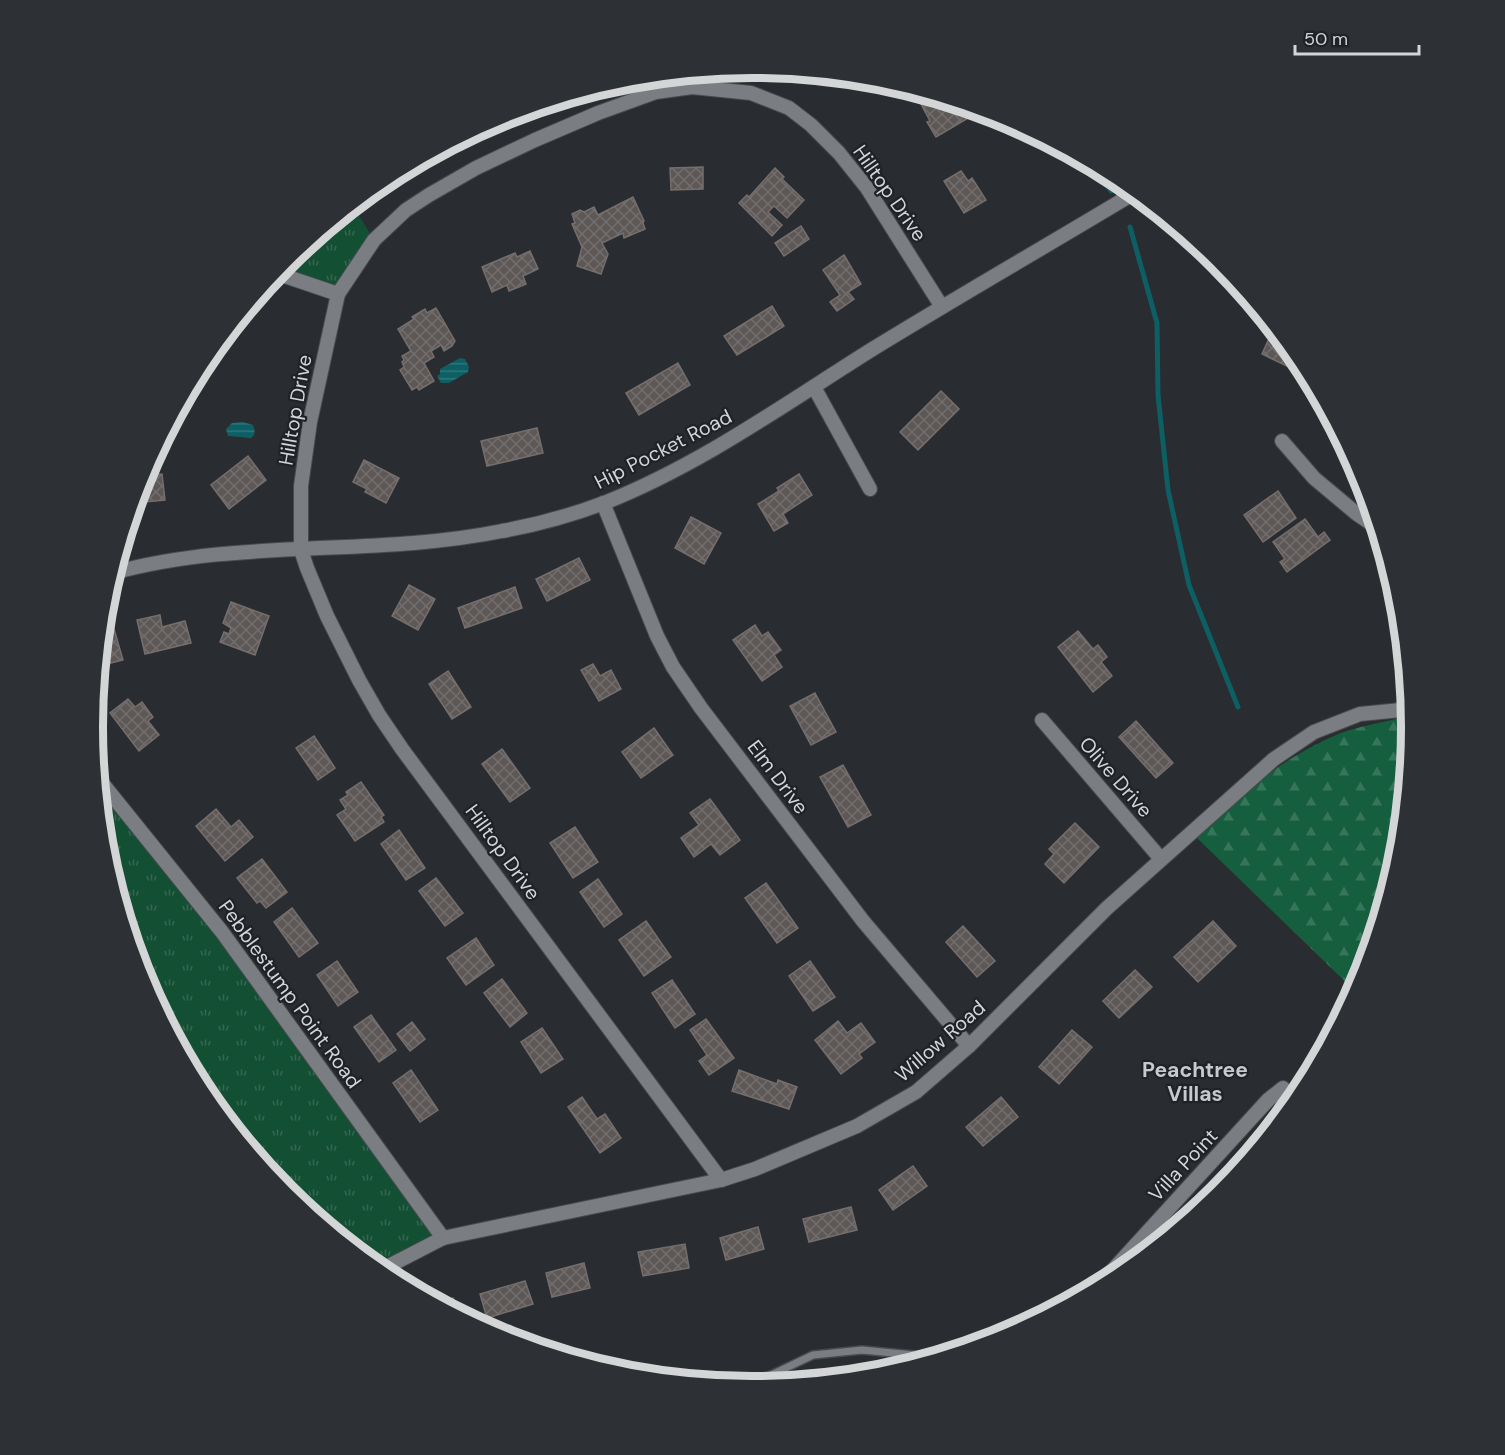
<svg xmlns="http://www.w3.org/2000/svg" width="1505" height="1455" font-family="'DM Sans',sans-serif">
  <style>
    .forest { fill: url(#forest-firs) }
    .park { fill: url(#park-tufts) }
    .water { fill: url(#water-rules) }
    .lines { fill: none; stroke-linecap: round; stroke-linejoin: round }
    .stream { stroke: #0d5f64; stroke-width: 5 }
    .building { fill: url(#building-cross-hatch); stroke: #756e6d; stroke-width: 1.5 }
    .lane-casing { stroke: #484a4d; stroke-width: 10 }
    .street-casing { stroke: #484a4d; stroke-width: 16 }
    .lane { stroke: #7a7d82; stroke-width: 7 }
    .street { stroke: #7a7d82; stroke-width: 14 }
    .labels { text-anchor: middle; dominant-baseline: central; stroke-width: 4.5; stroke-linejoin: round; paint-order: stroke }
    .street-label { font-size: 20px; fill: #d3d5d7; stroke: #1f2226 }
    .neighbourhood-label { font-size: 21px; font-weight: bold; fill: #c6cacf; stroke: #1f2226 }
    .rim { fill: none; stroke: #d3d5d7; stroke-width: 8 }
  </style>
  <defs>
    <pattern id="forest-firs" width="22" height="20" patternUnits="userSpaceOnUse" patternTransform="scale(1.5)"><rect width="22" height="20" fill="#155f3e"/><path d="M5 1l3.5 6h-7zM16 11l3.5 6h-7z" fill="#367559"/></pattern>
    <pattern id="park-tufts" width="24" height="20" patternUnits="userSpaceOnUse" patternTransform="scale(1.5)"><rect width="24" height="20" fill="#134f33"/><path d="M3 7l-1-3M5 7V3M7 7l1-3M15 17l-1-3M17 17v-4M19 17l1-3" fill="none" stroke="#346750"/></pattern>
    <pattern id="water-rules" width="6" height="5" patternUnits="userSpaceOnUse" patternTransform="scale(1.5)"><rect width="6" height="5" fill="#0d5f64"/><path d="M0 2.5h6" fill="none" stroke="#2f7579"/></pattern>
    <pattern id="building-cross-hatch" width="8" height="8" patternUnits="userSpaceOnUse" patternTransform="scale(1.5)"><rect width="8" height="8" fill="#5d5756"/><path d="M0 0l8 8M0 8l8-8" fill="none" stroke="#736e6e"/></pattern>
  </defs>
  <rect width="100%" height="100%" fill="#292c30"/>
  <path class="forest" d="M1400,718H1412V728L1400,857L1362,980L1356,992L1196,837C1238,795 1286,755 1341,733C1360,726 1381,723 1400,718Z"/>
  <g class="park">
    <polygon points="353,206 374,240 338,294 276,273 286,261"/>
    <polygon points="98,778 222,932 443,1238 379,1271 286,1194 204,1094 143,980 105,856"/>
  </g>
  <g class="water">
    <polygon points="460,358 465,359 469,367 468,372 449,383 441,383 437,376 440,374 440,369"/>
    <path d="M243,422L253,425C255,430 256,434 251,438L228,436L226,429L232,423Z"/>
  </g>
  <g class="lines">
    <g class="stream">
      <polyline points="1097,167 1111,191"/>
      <polyline points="1130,227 1157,323 1158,395 1168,490 1189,585 1238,707"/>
    </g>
  </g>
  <g class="building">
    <polygon points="919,91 964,105 970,117 936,137 927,122 930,121 921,104 923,103 917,92"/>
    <polygon points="703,167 703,189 671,190 670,168"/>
    <polygon points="775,168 784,177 782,179 804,200 787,218 774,206 768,212 782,225 772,236 739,203 747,195 749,197"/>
    <polygon points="961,171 968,181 972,178 986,200 964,213 944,181"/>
    <polygon points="633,197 644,221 643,223 645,229 624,238 623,233 602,243 608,254 601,274 577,266 582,247 572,224 575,223 572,214 580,210 584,212 594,207 598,215"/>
    <polygon points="801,226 809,239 784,256 775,243"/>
    <polygon points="530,251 538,269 523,276 526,284 509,291 507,285 492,292 482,267 515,253 517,257"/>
    <polygon points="844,255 861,284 848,292 854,299 837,311 830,302 840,295 823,270"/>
    <polygon points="772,306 784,326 737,355 724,336"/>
    <polygon points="436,308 455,341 452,346 444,351 441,345 431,351 434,357 424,363 434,381 419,390 417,387 412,390 400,370 404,367 402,362 404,360 402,356 411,351 398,329 414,319 412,317 425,309 427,313"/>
    <polygon points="1274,328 1298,357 1293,369 1262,354"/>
    <polygon points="678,363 690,385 639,415 626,393"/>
    <polygon points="941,391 959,409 918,450 900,432"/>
    <polygon points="537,428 543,453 487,466 481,441"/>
    <polygon points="248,456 266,480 229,509 211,485"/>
    <polygon points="364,460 399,478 386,503 365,492 367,489 353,482"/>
    <polygon points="144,473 144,476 162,474 165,500 134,503"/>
    <polygon points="799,474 812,495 783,514 788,523 774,531 758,504 779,491 777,488"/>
    <polygon points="1278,491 1296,518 1263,542 1244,515"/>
    <polygon points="691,517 721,533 704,564 675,548"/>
    <polygon points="1305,519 1318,537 1324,532 1330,540 1287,572 1280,562 1285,559 1273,542"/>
    <polygon points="579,558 590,580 547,601 536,579"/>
    <polygon points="409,585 435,599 418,630 392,616"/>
    <polygon points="515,587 522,608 465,628 458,608"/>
    <polygon points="231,602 269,616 255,655 220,642 224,632 229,634 231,628 223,623"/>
    <polygon points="160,615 162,627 185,621 191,643 145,654 137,620"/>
    <polygon points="755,625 762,636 768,632 781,650 774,655 782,667 762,681 733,640"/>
    <polygon points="114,629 123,660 99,666 102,632"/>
    <polygon points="1078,631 1093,649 1098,645 1107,657 1101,662 1112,676 1093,692 1058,647"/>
    <polygon points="593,664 600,676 611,670 621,689 599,701 581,670"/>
    <polygon points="448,671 471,707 452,719 429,684"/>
    <polygon points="815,693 836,732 811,745 790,706"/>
    <polygon points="128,699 135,707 142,702 153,717 148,721 159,735 139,751 110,713"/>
    <polygon points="1136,721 1173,763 1156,778 1119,737"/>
    <polygon points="654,728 673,755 641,778 622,752"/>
    <polygon points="314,736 335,768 318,780 296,748"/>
    <polygon points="502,749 530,788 510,802 482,764"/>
    <polygon points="843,765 871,815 848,827 820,777"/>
    <polygon points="361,782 384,815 381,817 384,822 355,841 337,815 346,809 340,800 348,795 346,792"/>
    <polygon points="710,799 740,840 720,855 711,844 694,857 681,838 699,825 690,813"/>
    <polygon points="216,809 231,827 239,820 253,837 225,861 196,826"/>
    <polygon points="1075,823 1099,847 1064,883 1045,864 1054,854 1049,849"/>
    <polygon points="575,827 598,862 573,878 550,843"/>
    <polygon points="399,830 425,868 406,880 381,844"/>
    <polygon points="262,859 287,892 266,908 260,901 257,903 237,878"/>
    <polygon points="436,878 463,913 445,926 419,891"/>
    <polygon points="598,879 622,914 604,927 580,892"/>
    <polygon points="766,883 798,928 777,943 745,898"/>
    <polygon points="292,908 318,943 299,957 274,922"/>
    <polygon points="646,921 671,957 644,976 619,940"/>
    <polygon points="1213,921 1236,946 1198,982 1174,957"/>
    <polygon points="963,926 995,961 977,977 946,942"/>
    <polygon points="476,938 494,965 466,985 447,958"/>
    <polygon points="337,961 358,992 338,1006 317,975"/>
    <polygon points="810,961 835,997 813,1011 789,976"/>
    <polygon points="1135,970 1152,987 1119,1018 1103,1001"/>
    <polygon points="502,979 527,1013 510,1027 484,993"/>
    <polygon points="672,980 695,1014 675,1028 652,993"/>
    <polygon points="371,1015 396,1050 379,1062 354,1027"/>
    <polygon points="706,1019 734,1058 709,1075 699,1061 707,1055 690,1030"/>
    <polygon points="838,1021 847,1033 861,1023 875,1042 859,1054 862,1058 841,1074 815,1040"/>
    <polygon points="412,1022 425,1039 410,1051 397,1034"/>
    <polygon points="542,1028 563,1059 541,1073 521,1042"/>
    <polygon points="1072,1030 1092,1047 1059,1084 1039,1067"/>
    <polygon points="411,1070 438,1110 420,1122 393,1083"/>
    <polygon points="739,1070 777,1084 778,1080 797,1087 789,1109 732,1091"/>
    <polygon points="582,1097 597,1119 605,1114 621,1138 600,1153 568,1107"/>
    <polygon points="1001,1097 1018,1117 983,1146 966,1127"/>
    <polygon points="913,1166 927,1186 893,1210 879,1190"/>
    <polygon points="851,1207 857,1230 809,1242 803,1219"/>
    <polygon points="758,1227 764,1249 726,1260 720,1238"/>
    <polygon points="685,1244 689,1268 643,1276 638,1252"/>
    <polygon points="584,1263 590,1288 552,1297 546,1273"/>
    <polygon points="525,1281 533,1304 487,1318 480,1294"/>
    <polygon points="453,1298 462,1317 439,1305"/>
  </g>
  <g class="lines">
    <g class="lane-casing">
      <polyline id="lane" points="746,1387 813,1355 862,1350 935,1357 955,1352"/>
    </g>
    <g class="street-casing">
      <g id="street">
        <polyline points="276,273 338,294"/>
        <polyline points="814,387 870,489"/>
        <polyline points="1282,441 1314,478 1357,514 1379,529"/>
        <polyline points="603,503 657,636 673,667 701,708 863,921 969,1046"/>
        <path d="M113,573C239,538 374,557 502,531C536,525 572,515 604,503C700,465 785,404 871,350C959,296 1048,245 1136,192"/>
        <polyline points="1042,720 1161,859"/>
        <polyline points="98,778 222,932 443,1238"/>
        <polyline points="721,1180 402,749 379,715 359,680 327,616 307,568 301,550 301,486 310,422 338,294 374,240 406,210 429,195 476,168 535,140 598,113 656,92 692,87 751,93 789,108 811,125 839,153 867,188 942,307"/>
        <polyline points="379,1271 443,1238 721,1180 755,1169 857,1126 916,1092 969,1046 1107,908 1274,759 1314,732 1360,714 1411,709"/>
        <polyline points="1100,1284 1268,1100 1283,1088 1295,1102"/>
      </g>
    </g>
    <use href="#lane" class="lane"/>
    <use href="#street" class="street"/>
  </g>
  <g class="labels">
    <g class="street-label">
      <text transform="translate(890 193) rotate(55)">Hilltop Drive</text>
      <text transform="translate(295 410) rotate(-80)">Hilltop Drive</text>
      <text transform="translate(663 449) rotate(-27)">Hip Pocket Road</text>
      <text transform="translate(778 777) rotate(53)">Elm Drive</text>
      <text transform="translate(1116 777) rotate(49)">Olive Drive</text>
      <text transform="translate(503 852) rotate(54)">Hilltop Drive</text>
      <text transform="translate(290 994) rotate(54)">Pebblestump Point Road</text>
      <text transform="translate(940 1041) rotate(-41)">Willow Road</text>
      <text transform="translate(1183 1165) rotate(-47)">Villa Point</text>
    </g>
    <g class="neighbourhood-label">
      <text x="1195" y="1070">Peachtree<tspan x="1195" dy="24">Villas</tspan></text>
    </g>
  </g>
  <path d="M0 0H1505V1455H0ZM103 727a649 649 0 1 1 1298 0a649 649 0 1 1-1298 0Z" fill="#2d3034" fill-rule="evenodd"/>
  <path class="rim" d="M103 727a649 649 0 1 1 1298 0a649 649 0 1 1-1298 0Z"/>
  <path d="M1295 45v9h124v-9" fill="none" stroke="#d3d5d7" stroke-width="3"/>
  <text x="1304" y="45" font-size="18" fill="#d3d5d7" stroke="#1f2226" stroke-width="4.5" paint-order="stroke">50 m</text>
</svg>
